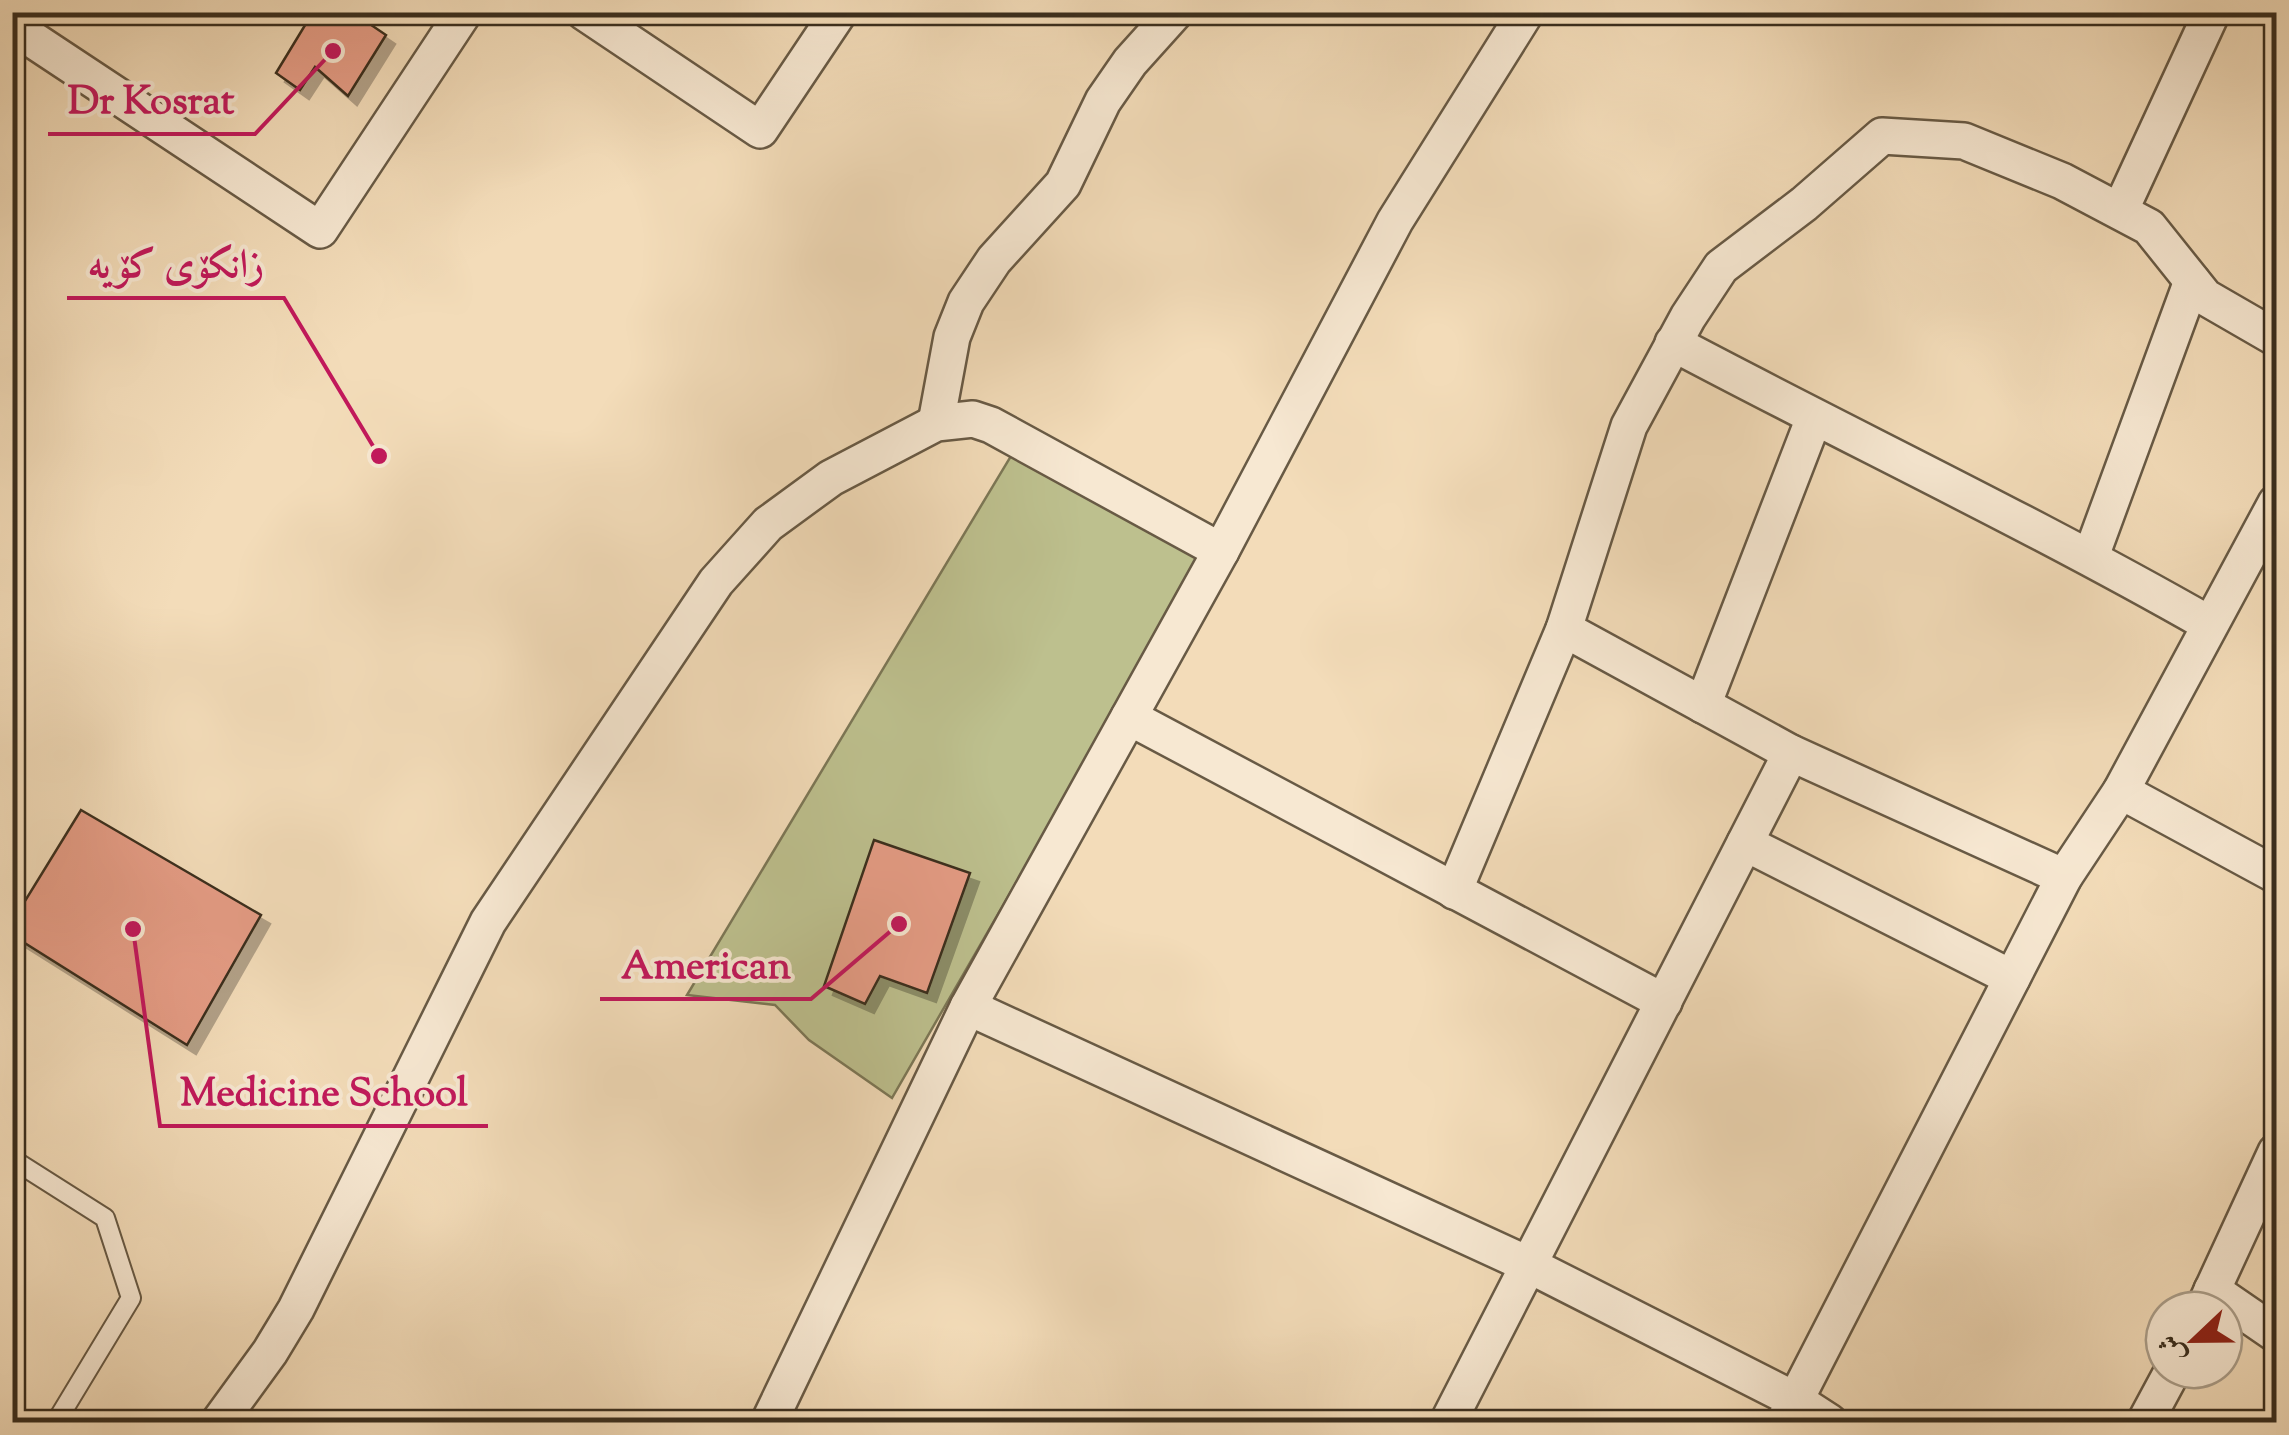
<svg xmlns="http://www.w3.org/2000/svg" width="2289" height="1435" font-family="'Sorts Mill Goudy',Amiri,serif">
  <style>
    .green { fill: #bdc08e; stroke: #7c7756; stroke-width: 2.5 }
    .building { fill: #e59c85; stroke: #3a2e1e; stroke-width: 2.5; filter: url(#shadow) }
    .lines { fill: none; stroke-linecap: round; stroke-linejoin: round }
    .service-casing { stroke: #685a45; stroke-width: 22 }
    .minor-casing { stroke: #685a45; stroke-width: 40 }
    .service { stroke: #f7e8d2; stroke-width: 18 }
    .minor { stroke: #f7e8d2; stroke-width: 35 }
    .leader { fill: none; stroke: #c2185b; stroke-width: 4 }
    .callout-dot { fill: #c2185b; stroke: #f7e8d2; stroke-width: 4 }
    .callout-label { font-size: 40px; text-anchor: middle; font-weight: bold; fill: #c2185b; stroke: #f7e8d2; stroke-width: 8; stroke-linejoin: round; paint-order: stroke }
  </style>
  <defs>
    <filter id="shadow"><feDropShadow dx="9" dy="9" stdDeviation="0" flood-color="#0004"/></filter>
  </defs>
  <rect width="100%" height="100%" fill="#f3dcb9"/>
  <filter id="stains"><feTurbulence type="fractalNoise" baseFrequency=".002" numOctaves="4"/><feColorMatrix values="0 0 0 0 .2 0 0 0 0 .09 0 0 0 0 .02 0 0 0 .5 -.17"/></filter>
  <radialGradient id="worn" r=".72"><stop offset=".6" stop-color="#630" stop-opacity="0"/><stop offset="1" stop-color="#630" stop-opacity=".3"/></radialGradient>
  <polygon class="green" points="1023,436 1220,529 892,1098 809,1040 775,1005 687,995"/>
  <g class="building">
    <polygon points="313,12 352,12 386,35 348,96 315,67 300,90 276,73"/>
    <polygon points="81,810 261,915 187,1045 12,935 12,922"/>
    <polygon points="874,840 970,873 927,993 880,976 865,1004 824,986"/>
  </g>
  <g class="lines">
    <g class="service-casing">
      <polyline id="service" points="12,1159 105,1218 131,1298 56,1422"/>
    </g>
    <g class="minor-casing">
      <g id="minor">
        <polyline points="584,12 760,130 839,12"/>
        <polyline points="12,26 320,230 464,12"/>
        <polyline points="2120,211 2212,12"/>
        <path d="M1673,343C1852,438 2034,524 2209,624"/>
        <polyline points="936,423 952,337 966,302 994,260 1063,184 1103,101 1130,62 1175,12"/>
        <polyline points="2091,556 2192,281"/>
        <polyline points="1564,629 1791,753 2064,877"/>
        <polyline points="1703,705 1814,418"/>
        <polyline points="1129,717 1664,1002"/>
        <polyline points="2121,791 2276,875"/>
        <polyline points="1745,843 2012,978"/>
        <polyline points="1454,891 1564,629 1629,426 1688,317 1721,267 1804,204 1882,136 1964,141 2062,181 2149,227 2205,297 2276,338"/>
        <polyline points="968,1007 1529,1265 1795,1400 1829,1422"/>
        <polyline points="2212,1290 2276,1334"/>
        <polyline points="2203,1310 2276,1152"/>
        <polyline points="219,1422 270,1352 296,1309 488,922 716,582 768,524 831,478 936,423 973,419 991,425 1221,551"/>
        <polyline points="769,1422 968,1007 1221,551 1395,221 1526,12"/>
        <polyline points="1448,1422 1791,753"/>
        <polyline points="1784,1422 2064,877 2121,791 2276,503"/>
        <polyline points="2145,1422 2173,1370"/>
      </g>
    </g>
    <use href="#service" class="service"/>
    <use href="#minor" class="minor"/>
  </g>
  <path class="leader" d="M333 51L255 134H48M379 456L284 298H67M899 924L811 999H600M133 929L160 1126H488"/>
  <g class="callout-dot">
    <circle cx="333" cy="51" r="10"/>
    <circle cx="379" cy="456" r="10"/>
    <circle cx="899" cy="924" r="10"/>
    <circle cx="133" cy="929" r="10"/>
  </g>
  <g class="callout-label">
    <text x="151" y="113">Dr Kosrat</text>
    <text x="176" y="277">زانکۆی کۆیە</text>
    <text x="706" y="978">American</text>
    <text x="324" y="1105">Medicine School</text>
  </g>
  <rect width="2289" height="1435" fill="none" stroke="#f3dcb9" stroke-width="50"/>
  <rect x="15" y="15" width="2259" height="1405" fill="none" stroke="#3a2e1e" stroke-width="5"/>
  <rect x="25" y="25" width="2239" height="1385" fill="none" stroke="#3a2e1e" stroke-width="2.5"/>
  <g transform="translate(2194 1340) rotate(248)"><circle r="48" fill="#f7e8d2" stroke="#ab9e8a" stroke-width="2.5"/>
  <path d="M0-8L18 38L0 25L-18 38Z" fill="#8f2418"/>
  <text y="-15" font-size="28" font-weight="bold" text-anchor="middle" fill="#3a2e1e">ش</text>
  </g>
  <rect width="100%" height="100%" filter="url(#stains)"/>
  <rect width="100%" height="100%" fill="url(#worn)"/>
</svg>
